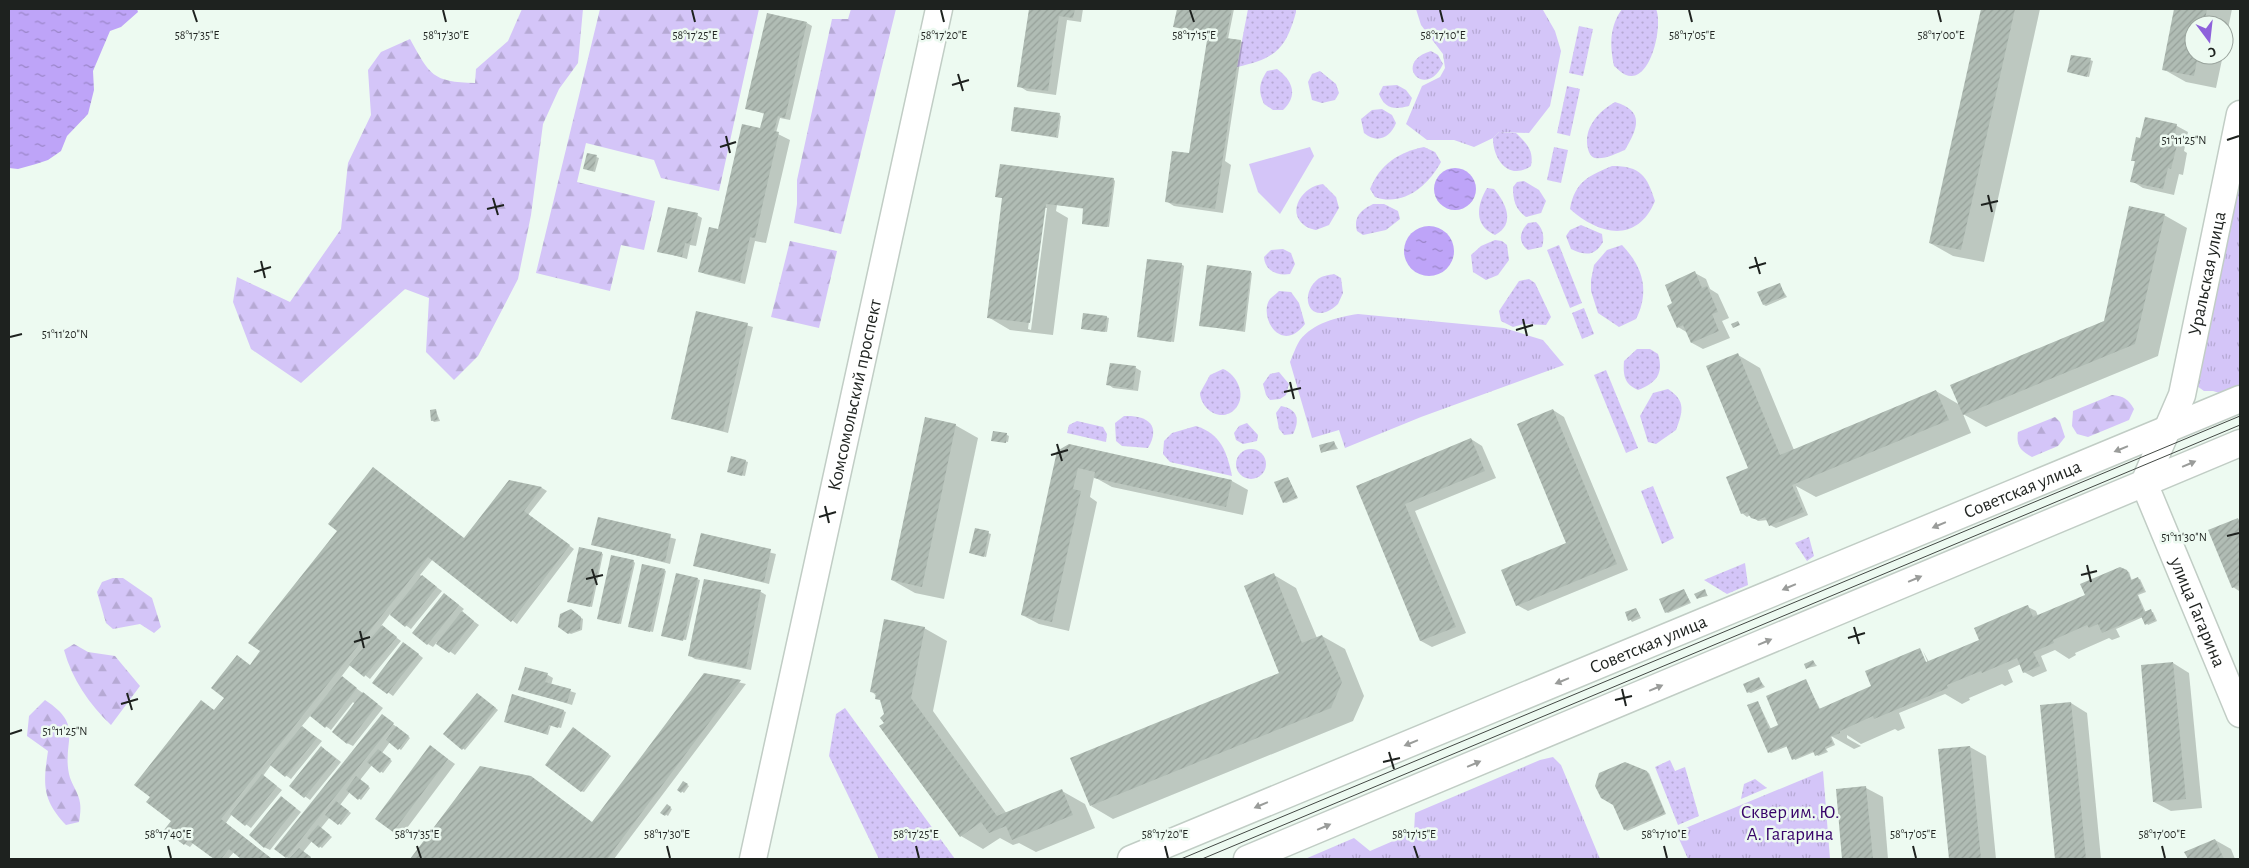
<svg xmlns="http://www.w3.org/2000/svg" width="2249" height="868" font-family="'Alegreya Sans',sans-serif">
  <style>
    .grass { fill: url(#grass-dots) }
    .forest { fill: url(#forest-firs) }
    .park { fill: url(#park-tufts) }
    .garden { fill: #d4c5f8 }
    .water { fill: url(#water-ripples) }
    .shadow { fill: #0003; fill-rule: evenodd }
    .building { fill: url(#building-hatch) }
    .lines { fill: none; stroke-linecap: round; stroke-linejoin: round }
    .secondary-casing { stroke: #c1cdc5; stroke-width: 29 }
    .secondary { stroke: #fff; stroke-width: 26 }
    .tram { stroke: #434844; stroke-width: 1 }
    .oneway { fill: #9a9c9a }
    .ticks { fill: none; stroke: #1e221f; stroke-width: 2 }
    .labels { text-anchor: middle; dominant-baseline: central; stroke-width: 5; stroke-linejoin: round; paint-order: stroke }
    .street-label { font-size: 19px; fill: #1e221f; stroke: #edfaf1 }
    .park-label { font-size: 19px; fill: #370369; stroke: #edfaf1 }
    .ticks-label { font-size: 12px; text-anchor: middle; fill: #1e221f; stroke: #edfaf1; stroke-width: 5; stroke-linejoin: round; paint-order: stroke }
  </style>
  <defs>
    <pattern id="grass-dots" width="8" height="8" patternUnits="userSpaceOnUse" patternTransform="scale(1.25)"><rect width="8" height="8" fill="#d4c5f8"/><path d="M2 2h.1M6 6h.1" fill="none" stroke="#b6a9d4" stroke-width="1.8" stroke-linecap="round"/></pattern>
    <pattern id="forest-firs" width="22" height="20" patternUnits="userSpaceOnUse" patternTransform="scale(1.25)"><rect width="22" height="20" fill="#d4c5f8"/><path d="M5 1l3.5 6h-7zM16 11l3.5 6h-7z" fill="#b6a9d4"/></pattern>
    <pattern id="park-tufts" width="24" height="20" patternUnits="userSpaceOnUse" patternTransform="scale(1.25)"><rect width="24" height="20" fill="#d4c5f8"/><path d="M3 7l-1-3M5 7V3M7 7l1-3M15 17l-1-3M17 17v-4M19 17l1-3" fill="none" stroke="#b6a9d4"/></pattern>
    <pattern id="water-ripples" width="26" height="14" patternUnits="userSpaceOnUse" patternTransform="scale(1.25)"><rect width="26" height="14" fill="#bea4f8"/><path d="M2 4q2-2 4 0t4 0M15 11q2-2 4 0t4 0" fill="none" stroke="#9a85c8"/></pattern>
    <pattern id="building-hatch" width="6" height="6" patternUnits="userSpaceOnUse" patternTransform="scale(1.25)"><rect width="6" height="6" fill="#b0bcb4"/><path d="M-1 1l2-2M0 6l6-6M5 7l2-2" fill="none" stroke="#97a19a"/></pattern>
  </defs>
  <rect width="100%" height="100%" fill="#edfaf1"/>
  <g class="grass">
    <path d="M1248,9H1296V12C1286,49 1275,59 1237,67Z"/>
    <path d="M1622,9H1656C1663,25 1652,77 1631,76C1624,76 1619,70 1614,66C1610,46 1609,27 1622,9Z"/>
    <polygon points="1579,26 1593,29 1583,76 1569,73"/>
    <path d="M1431,51L1438,55L1443,64C1426,101 1391,63 1431,51Z"/>
    <path d="M1277,69C1292,80 1299,95 1283,110H1273L1264,104C1258,91 1259,83 1267,71Z"/>
    <polygon points="1320,71 1336,84 1339,93 1335,100 1322,103 1312,100 1308,82 1312,74"/>
    <path d="M1397,85L1406,90L1412,98L1409,106C1394,110 1385,109 1379,94L1383,86Z"/>
    <polygon points="1567,86 1580,89 1570,136 1557,133"/>
    <path d="M1615,102C1645,111 1638,128 1625,150C1617,153 1604,160 1595,158C1591,157 1589,153 1588,149C1583,128 1598,112 1615,102Z"/>
    <path d="M1382,109L1392,115L1396,123C1390,138 1377,144 1364,133L1361,119L1372,110Z"/>
    <path d="M1499,132L1516,133C1527,144 1534,150 1531,166C1509,181 1493,160 1493,138Z"/>
    <path d="M1424,147L1435,152L1441,162C1428,186 1403,207 1375,197L1370,189C1380,164 1399,152 1424,147Z"/>
    <polygon points="1554,147 1568,150 1561,183 1547,180"/>
    <path d="M1612,166C1641,166 1647,176 1655,201C1637,244 1599,235 1570,209C1575,181 1589,176 1612,166Z"/>
    <path d="M1524,181L1539,190L1546,201L1541,213L1526,217C1515,209 1513,200 1513,187L1517,182Z"/>
    <path d="M1323,184L1336,197L1339,208L1329,225L1316,230C1312,229 1307,228 1304,225C1286,211 1303,186 1323,184Z"/>
    <path d="M1487,188L1494,189C1506,203 1516,224 1495,235C1473,225 1477,205 1487,188Z"/>
    <path d="M1373,204H1384L1398,211L1400,219L1386,230L1363,235L1357,231C1353,217 1361,210 1373,204Z"/>
    <path d="M1536,222C1543,228 1545,238 1542,247L1528,250C1517,242 1520,231 1528,223Z"/>
    <path d="M1581,225L1602,234L1603,242C1595,256 1586,256 1571,249L1566,236L1570,230Z"/>
    <polygon points="1495,240 1502,241 1507,245 1509,260 1498,275 1486,280 1473,272 1471,255 1481,246"/>
    <polygon points="1559,245 1582,303 1570,308 1547,250"/>
    <path d="M1622,245C1643,267 1650,291 1636,319L1619,327L1598,313L1591,291V280L1594,265L1607,250Z"/>
    <path d="M1283,249L1291,253L1295,264L1290,274C1277,276 1265,271 1264,257L1271,250Z"/>
    <path d="M1334,274L1341,278L1343,293L1338,304C1311,329 1297,296 1318,279C1322,276 1329,275 1334,274Z"/>
    <polygon points="1529,279 1535,283 1551,317 1546,325 1524,324 1513,327 1501,321 1499,311 1519,281"/>
    <path d="M1279,291L1291,292L1299,303L1305,324C1280,356 1258,315 1270,299C1273,296 1277,293 1279,291Z"/>
    <polygon points="1584,308 1594,334 1582,339 1572,313"/>
    <path d="M1637,349H1650L1658,354C1664,374 1656,383 1638,390C1624,384 1623,375 1624,361Z"/>
    <path d="M1223,369C1236,374 1247,394 1236,408C1222,424 1201,410 1200,393L1210,375Z"/>
    <polygon points="1606,370 1638,448 1626,453 1594,375"/>
    <polygon points="1279,372 1289,384 1286,395 1280,399 1270,400 1266,395 1263,384 1270,374"/>
    <path d="M1668,389C1686,401 1683,411 1676,430L1656,444L1648,442L1640,416L1653,393Z"/>
    <path d="M1281,406C1298,409 1300,420 1293,434L1284,435L1279,429L1276,413Z"/>
    <path d="M1124,416C1146,415 1162,424 1148,448L1122,446L1116,441L1115,423Z"/>
    <polygon points="1077,421 1103,427 1107,434 1106,442 1067,433 1069,425"/>
    <polygon points="1247,423 1258,435 1257,441 1243,444 1236,440 1234,433 1239,426"/>
    <path d="M1196,426C1221,434 1227,452 1232,476L1170,462L1163,454L1164,441L1172,433Z"/>
    <circle cx="1251" cy="464" r="15"/>
    <polygon points="1653,486 1674,538 1662,544 1641,491"/>
    <polygon points="1809,537 1814,556 1807,561 1795,543"/>
    <polygon points="1745,563 1748,585 1727,594 1704,580"/>
    <polygon points="845,708 955,859 879,859 829,756 836,714"/>
    <polygon points="1670,760 1675,771 1685,767 1699,816 1678,825 1655,767"/>
    <polygon points="1755,779 1767,788 1741,799 1744,784"/>
  </g>
  <g class="forest">
    <path d="M522,9H583L578,63L559,89L543,124L531,215L518,279L478,356L454,380L426,352L429,298L405,289L301,383L251,349L233,302L237,277L290,302L341,229L348,163L371,115L368,70L381,52L410,39C430,75 432,82 475,83L476,69L508,41Z"/>
    <polygon points="600,9 759,9 719,191 661,178 654,160 586,143 577,182 655,201 644,250 621,245 610,291 536,273"/>
    <polygon points="851,9 896,9 841,234 794,223 797,204 797,180 832,19 848,19"/>
    <polygon points="790,241 837,251 819,328 771,317"/>
    <path d="M2112,395C2124,396 2128,399 2134,409L2129,420L2088,437L2077,434L2072,426L2073,411Z"/>
    <path d="M2055,417L2060,422L2065,437L2058,446L2032,457C2020,451 2016,445 2018,432Z"/>
    <polygon points="113,578 123,578 152,598 161,627 154,633 140,624 113,629 106,623 97,592 102,582"/>
    <path d="M74,644L88,652L115,656L140,686L111,725C89,704 72,679 64,650Z"/>
    <path d="M45,700C85,726 62,740 69,774C71,784 79,793 80,803C81,809 80,816 79,822L66,825C42,800 43,784 48,751L27,736L29,716Z"/>
  </g>
  <g class="park">
    <polygon points="1416,9 1543,10 1555,31 1561,51 1550,106 1529,133 1499,132 1493,138 1474,147 1454,140 1427,140 1406,124 1422,86 1440,77 1445,68 1443,54 1421,25"/>
    <polygon points="2240,165 2240,387 2223,394 2213,391 2204,391 2197,386 2196,379"/>
    <path d="M1358,314L1504,328L1543,340L1564,365L1421,417L1345,448L1339,430L1312,438L1290,362C1293,355 1296,346 1300,340C1313,323 1338,317 1358,314Z"/>
    <polygon points="1553,757 1561,765 1600,859 1305,859 1354,838 1370,851 1414,832 1415,813 1540,760"/>
    <polygon points="1823,771 1830,859 1688,859 1676,832"/>
  </g>
  <polygon class="garden" points="1310,147 1314,156 1280,214 1258,192 1249,164"/>
  <g class="water">
    <polygon points="9,9 137,9 138,12 121,27 110,31 93,71 94,90 88,114 67,136 61,151 48,160 36,164 18,169 9,168"/>
    <circle cx="1455" cy="189" r="21"/>
    <circle cx="1429" cy="251" r="25"/>
  </g>
  <g class="shadow">
    <polygon points="1030,9 1083,9 1081,22 1067,20 1056,95 1027,91 1019,86"/>
    <polygon points="1179,9 1234,9 1228,39 1243,42 1225,161 1231,165 1223,213 1174,206 1166,201 1196,155 1209,34 1175,26"/>
    <polygon points="1982,9 2040,9 1984,262 1953,256 1930,243"/>
    <polygon points="2175,9 2232,9 2224,49 2224,25 2194,25 2194,55 2223,55 2216,88 2186,82 2163,69"/>
    <polygon points="807,23 812,26 790,120 780,118 776,133 790,140 766,243 755,241 745,284 705,274 700,271 724,232 761,130 765,114 746,108"/>
    <polygon points="2090,60 2093,61 2089,77 2069,72"/>
    <polygon points="1059,115 1061,116 1058,138 1012,131"/>
    <polygon points="2146,119 2177,126 2188,132 2184,151 2187,153 2183,175 2179,174 2174,195 2143,188 2132,181 2136,162 2132,160 2141,139"/>
    <polygon points="588,154 599,158 595,172 587,170"/>
    <path d="M1113,179L1115,181L1109,227L1085,224V209L1057,205L1056,211L1068,218L1053,335L1010,330L988,317L1003,198L997,197ZM1044,208H1047L1031,330L1028,329Z"/>
    <polygon points="697,215 702,218 696,246 690,245 687,259 659,251"/>
    <polygon points="2164,215 2187,228 2158,356 1986,427 1963,414 1971,433 1816,497 1796,486 1808,515 1776,528 1770,525 1768,520 1758,521 1750,515 1747,517 1742,513 1749,468 1738,355 1760,368 1794,450 1936,391 1960,405 2105,322"/>
    <polygon points="1181,264 1184,266 1174,342 1138,337"/>
    <polygon points="1250,272 1252,273 1245,332 1200,325"/>
    <polygon points="1695,273 1706,279 1710,289 1718,294 1729,318 1722,321 1730,338 1703,349 1692,343 1688,333 1678,327 1674,304"/>
    <polygon points="1779,284 1787,297 1766,306 1764,305"/>
    <polygon points="697,312 753,327 728,433 672,418"/>
    <polygon points="1106,317 1109,318 1107,332 1083,329"/>
    <polygon points="1136,368 1141,371 1138,391 1113,388 1108,384"/>
    <polygon points="1553,410 1564,417 1628,570 1528,611 1517,605 1568,544"/>
    <polygon points="436,411 440,421 434,422 432,420"/>
    <polygon points="955,425 978,438 944,599 915,593 892,580"/>
    <polygon points="1007,435 1009,436 1008,442 993,440"/>
    <polygon points="1471,439 1482,446 1496,478 1415,511 1466,633 1432,647 1421,641 1357,486"/>
    <polygon points="1334,442 1338,449 1322,452"/>
    <polygon points="1069,446 1232,481 1248,490 1243,515 1112,487 1094,477 1090,497 1097,502 1069,631 1039,624 1022,615"/>
    <polygon points="745,461 748,462 745,476 730,473"/>
    <polygon points="373,468 464,539 509,481 542,488 547,491 528,515 574,549 517,624 433,559 420,575 442,591 411,629 390,614 381,626 401,641 370,679 351,664 341,677 383,708 353,746 347,743 355,704 353,702 331,730 311,715 301,727 322,741 291,779 271,765 263,776 282,790 251,828 232,814 226,823 272,859 243,859 234,852 228,859 216,859 194,842 190,847 185,844 173,821 215,711 251,666 339,531"/>
    <polygon points="1288,478 1298,498 1286,503 1284,502"/>
    <polygon points="599,519 676,539 670,564 593,544"/>
    <polygon points="2238,519 2240,521 2239,591 2233,587"/>
    <polygon points="976,529 991,534 986,557 971,553"/>
    <polygon points="701,535 776,554 769,584 694,565"/>
    <polygon points="601,553 603,554 592,607 571,602"/>
    <polygon points="633,561 635,563 621,624 601,620"/>
    <polygon points="2120,568 2129,572 2132,581 2140,579 2146,592 2138,595 2146,613 2153,612 2157,621 2148,625 2143,617 2116,629 2120,637 2112,640 2109,638 2075,653 2076,655 2069,659 2055,650 2041,656 2047,671 2033,677 2024,672 2021,664 2008,670 2013,682 2005,686 2002,684 1969,698 1970,700 1962,704 1945,694 1899,713 1905,728 1898,731 1895,729 1861,744 1847,735 1847,738 1861,746 1854,749 1831,736 1835,745 1826,749 1828,752 1818,756 1814,752 1795,760 1788,746 1771,753 1769,752 1758,702 1771,729 1780,726 1806,681 1820,709 1928,663 1923,651 1929,662 1979,641 2028,607 2036,611 2038,616 2087,596"/>
    <polygon points="664,570 666,571 653,632 630,626"/>
    <polygon points="1274,575 1296,588 1317,638 1322,636 1345,649 1364,696 1353,721 1113,819 1091,806 1281,674"/>
    <polygon points="697,579 700,580 686,640 663,636"/>
    <polygon points="705,580 761,592 766,595 751,670 695,659 690,656"/>
    <polygon points="1684,590 1691,603 1668,613 1666,612"/>
    <polygon points="1704,591 1708,596 1698,598"/>
    <polygon points="450,598 464,609 461,612 479,625 455,655 437,642 433,647 428,644"/>
    <polygon points="1636,609 1641,618 1632,622 1626,613"/>
    <polygon points="571,611 583,619 582,630 571,634 559,626"/>
    <polygon points="924,628 947,641 933,711 1007,814 1062,791 1085,804 1095,828 1036,852 1019,843 1013,845 1000,838 983,849 961,836 886,723 882,701 871,691"/>
    <polygon points="409,647 423,658 393,696 374,682"/>
    <polygon points="1813,661 1817,666 1807,668"/>
    <polygon points="2173,663 2189,673 2202,808 2171,811 2154,802"/>
    <polygon points="526,669 548,675 553,678 551,685 576,693 572,705 520,689"/>
    <polygon points="704,674 746,684 614,859 412,859 480,767 593,823"/>
    <polygon points="1759,679 1765,687 1751,693 1748,692"/>
    <polygon points="480,696 498,710 465,750 445,734"/>
    <polygon points="2071,703 2087,713 2101,859 2056,859 2041,706"/>
    <polygon points="563,711 566,712 561,728 551,725 548,735 508,722"/>
    <polygon points="383,716 410,738 401,750 390,742 382,753 392,761 383,773 372,765 360,780 370,788 361,800 350,792 340,805 351,813 341,825 330,817 321,828 332,837 322,848 312,841 303,852 312,859 290,859 286,857"/>
    <polygon points="576,730 611,756 584,792 581,791"/>
    <polygon points="431,747 455,764 401,836 393,831"/>
    <polygon points="1970,747 1986,756 1996,859 1950,859 1940,750"/>
    <polygon points="327,751 341,762 310,800 291,786"/>
    <polygon points="1647,772 1649,773 1666,814 1627,831 1625,829"/>
    <polygon points="684,783 689,786 684,793 679,789"/>
    <polygon points="1866,788 1883,797 1888,859 1843,859 1837,790"/>
    <polygon points="281,797 301,812 270,850 264,847"/>
    <polygon points="667,806 672,809 668,816 662,812"/>
    <polygon points="2215,840 2231,849 2235,859 2189,859 2186,852"/>
  </g>
  <g class="building">
    <polygon points="1029,9 1075,9 1073,18 1059,16 1048,91 1017,87"/>
    <polygon points="1177,9 1232,9 1226,38 1241,40 1215,209 1165,202 1172,151 1189,153 1208,34 1173,27"/>
    <polygon points="1981,9 2015,9 1961,250 1929,243"/>
    <polygon points="2174,9 2207,9 2204,25 2194,25 2194,55 2198,55 2194,76 2162,70"/>
    <polygon points="767,13 807,22 785,118 778,116 774,131 779,132 755,238 750,237 740,281 698,272 709,227 718,229 742,124 760,128 764,113 745,109"/>
    <polygon points="2071,55 2091,58 2087,77 2067,72"/>
    <polygon points="1014,107 1060,113 1056,137 1011,131"/>
    <polygon points="2145,117 2177,124 2173,144 2177,145 2171,169 2168,168 2163,189 2130,182 2135,161 2131,161 2136,137 2140,138"/>
    <polygon points="587,153 597,155 593,171 583,169"/>
    <polygon points="1000,164 1114,178 1107,227 1082,224 1083,208 1046,204 1030,323 987,318 1002,198 995,197"/>
    <polygon points="2129,206 2165,214 2135,344 1963,415 1950,385 2104,321"/>
    <polygon points="668,207 698,213 690,244 685,243 682,257 657,252"/>
    <polygon points="1147,259 1182,263 1171,342 1137,337"/>
    <polygon points="1207,265 1251,271 1243,331 1199,326"/>
    <polygon points="1695,271 1702,288 1707,286 1718,312 1712,314 1719,331 1691,343 1683,325 1677,328 1667,306 1672,303 1665,285"/>
    <polygon points="1780,283 1785,296 1763,305 1757,292"/>
    <polygon points="696,311 748,323 723,431 671,419"/>
    <polygon points="1083,313 1107,316 1105,332 1081,329"/>
    <polygon points="1738,321 1740,325 1733,328 1731,324"/>
    <polygon points="1738,353 1780,455 1936,390 1949,420 1792,485 1804,512 1769,526 1765,517 1758,520 1751,518 1747,512 1741,514 1726,477 1748,468 1706,366"/>
    <polygon points="1110,363 1136,366 1133,389 1106,385"/>
    <polygon points="436,409 438,420 431,421 430,410"/>
    <polygon points="1553,409 1617,564 1516,606 1501,570 1566,543 1517,424"/>
    <polygon points="925,417 956,424 922,587 891,580"/>
    <polygon points="993,431 1007,433 1006,443 991,441"/>
    <polygon points="1471,438 1485,471 1405,504 1456,627 1420,641 1356,486"/>
    <polygon points="1334,441 1336,448 1321,453 1319,445"/>
    <polygon points="1069,444 1232,480 1226,507 1094,478 1095,472 1078,468 1073,489 1081,491 1052,622 1021,615 1057,451"/>
    <polygon points="731,456 746,460 742,476 727,472"/>
    <polygon points="373,467 464,538 509,480 542,487 524,511 570,545 511,622 428,557 221,819 272,859 241,859 229,849 221,859 214,859 188,840 184,845 164,830 171,821 146,802 150,797 134,785 201,700 214,710 224,698 211,688 237,655 250,665 260,651 248,643 337,531 328,524"/>
    <polygon points="1288,477 1297,497 1283,503 1274,482"/>
    <polygon points="598,517 671,534 665,562 591,545"/>
    <polygon points="2238,518 2240,523 2240,585 2232,588 2208,530"/>
    <polygon points="975,528 989,531 984,557 969,553"/>
    <polygon points="701,533 771,549 764,582 693,566"/>
    <polygon points="579,547 602,552 590,607 567,602"/>
    <polygon points="611,555 634,560 619,624 597,619"/>
    <polygon points="642,564 665,569 650,632 628,627"/>
    <polygon points="2120,567 2127,570 2131,580 2138,577 2144,591 2137,594 2144,612 2151,609 2155,620 2145,625 2141,616 2102,633 2098,624 2089,628 2087,625 2053,640 2054,643 2033,652 2040,666 2023,673 2017,658 1982,673 1981,671 1947,685 1948,688 1874,719 1873,716 1840,731 1840,733 1830,737 1833,744 1825,747 1826,751 1815,756 1813,751 1792,760 1786,745 1768,753 1747,705 1758,701 1769,729 1778,725 1766,696 1806,679 1819,709 1871,686 1865,671 1920,648 1926,662 1979,640 1974,628 2025,606 2028,605 2033,617 2085,595 2080,584"/>
    <polygon points="676,573 698,578 683,641 661,636"/>
    <polygon points="1274,573 1302,643 1322,635 1342,682 1331,708 1090,806 1070,758 1279,673 1244,586"/>
    <polygon points="422,575 437,587 405,627 390,615"/>
    <polygon points="704,579 761,590 746,668 688,656"/>
    <polygon points="1684,589 1690,602 1665,613 1659,599"/>
    <polygon points="1705,589 1707,595 1697,599 1694,594"/>
    <polygon points="444,593 459,605 427,645 412,633"/>
    <polygon points="1636,608 1640,616 1628,621 1625,612"/>
    <polygon points="571,609 581,617 580,629 568,634 558,627 560,614"/>
    <polygon points="462,611 474,621 449,653 436,644"/>
    <polygon points="884,619 925,627 911,698 997,816 1062,789 1073,815 1012,840 1006,826 989,833 981,822 960,837 879,726 884,723 880,718 884,714 880,700 875,699 876,693 870,692"/>
    <polygon points="382,625 397,637 364,677 349,665"/>
    <polygon points="403,642 419,654 387,694 372,683"/>
    <polygon points="1813,660 1815,664 1806,669 1804,664"/>
    <polygon points="2173,662 2186,799 2153,802 2141,665"/>
    <polygon points="525,667 548,673 545,682 571,689 567,703 518,690"/>
    <polygon points="704,673 741,680 607,859 410,859 480,766 531,776 592,822"/>
    <polygon points="342,676 357,688 325,728 310,716"/>
    <polygon points="1759,677 1763,686 1747,693 1743,684"/>
    <polygon points="363,692 378,704 347,744 332,732"/>
    <polygon points="477,693 496,708 462,750 443,734"/>
    <polygon points="512,694 564,710 558,728 549,725 546,734 504,722"/>
    <polygon points="2071,702 2086,859 2055,859 2040,705"/>
    <polygon points="382,714 394,723 286,858 274,849"/>
    <polygon points="302,726 317,738 285,777 270,765"/>
    <polygon points="396,726 409,736 398,750 386,740"/>
    <polygon points="573,727 609,754 581,792 545,765"/>
    <polygon points="430,745 448,759 393,832 375,819"/>
    <polygon points="321,746 336,759 304,798 289,786"/>
    <polygon points="1970,746 1981,859 1949,859 1938,749"/>
    <polygon points="378,749 391,759 380,773 367,762"/>
    <polygon points="1625,762 1647,771 1665,813 1624,830 1613,805 1601,798 1595,786 1599,773"/>
    <polygon points="262,774 277,786 245,826 230,814"/>
    <polygon points="356,776 369,786 358,800 346,790"/>
    <polygon points="683,781 688,784 681,793 677,790"/>
    <polygon points="1866,786 1873,859 1842,859 1836,789"/>
    <polygon points="281,796 296,808 264,848 249,835"/>
    <polygon points="336,801 349,811 338,825 325,815"/>
    <polygon points="667,804 671,807 665,816 660,813"/>
    <polygon points="318,825 330,835 319,848 307,838"/>
    <polygon points="2215,839 2224,859 2188,859 2184,852"/>
    <polygon points="299,848 311,857 310,859 289,859"/>
  </g>
  <g class="lines">
    <g class="secondary-casing">
      <g id="secondary">
        <path id="s1" d="M2144,483L2182,395L2240,114"/>
        <path id="s2" d="M2144,483L2240,714"/>
        <path id="s3" d="M753,859L939,9"/>
        <path id="s4" d="M1131,859L2240,399"/>
        <polyline points="1247,859 2240,443"/>
      </g>
    </g>
    <use href="#secondary" class="secondary"/>
    <g class="tram">
      <polyline points="1181,859 2240,416"/>
      <polyline points="1202,859 2240,425"/>
    </g>
  </g>
  <defs><path id="oneway-solid" d="M-6-.8H1V-3.2L6.5 0L1 3.2V.8H-6Z" transform="scale(1.25)"/></defs>
  <g class="oneway">
    <use href="#oneway-solid" transform="translate(2121 449) rotate(158)"/>
    <use href="#oneway-solid" transform="translate(2189 464) rotate(-23)"/>
    <use href="#oneway-solid" transform="translate(1939 525) rotate(157)"/>
    <use href="#oneway-solid" transform="translate(1915 579) rotate(-23)"/>
    <use href="#oneway-solid" transform="translate(1789 587) rotate(157)"/>
    <use href="#oneway-solid" transform="translate(1765 642) rotate(-23)"/>
    <use href="#oneway-solid" transform="translate(1562 681) rotate(158)"/>
    <use href="#oneway-solid" transform="translate(1656 688) rotate(-23)"/>
    <use href="#oneway-solid" transform="translate(1411 743) rotate(158)"/>
    <use href="#oneway-solid" transform="translate(1474 764) rotate(-23)"/>
    <use href="#oneway-solid" transform="translate(1261 805) rotate(157)"/>
    <use href="#oneway-solid" transform="translate(1324 827) rotate(-23)"/>
  </g>
  <path class="ticks" d="M193,10L197,22M443,10L446,22M692,10L695,22M941,10L944,22M1190,10L1194,22M1440,10L1443,22M1689,10L1692,22M1938,10L1941,22M958,74L963,91M952,85L969,80M726,136L730,153M2227,140L2239,136M720,147L736,142M1988,195L1992,212M493,198L498,215M1981,205L1998,201M487,209L504,205M1755,257L1760,274M261,261L265,278M1749,268L1766,263M254,272L271,267M1523,319L1527,336M1516,330L1533,325M10,337L22,334M1290,382L1294,399M1284,392L1301,388M1057,444L1062,461M1051,455L1068,450M825,506L829,523M819,517L836,512M2227,536L2239,533M2087,565L2091,582M592,569L597,585M2081,575L2097,571M586,579L603,575M1854,627L1859,644M360,631L364,648M1848,638L1865,633M354,642L370,637M1622,689L1626,706M127,693L132,710M1615,700L1632,696M121,704L138,699M10,734L22,730M1389,752L1394,769M1383,762L1400,758M168,846L171,858M417,846L421,858M667,846L670,858M916,846L919,858M1165,846L1168,858M1414,846L1418,858M1664,846L1667,858M1913,846L1916,858M2162,846L2165,858"/>
  <g class="labels">
    <g class="street-label">
      <text stroke="none"><textPath href="#s1" startOffset="220">Уральская улица</textPath></text>
      <text stroke="none"><textPath href="#s3" startOffset="475">Комсомольский проспект</textPath></text>
      <text stroke="none"><textPath href="#s4" startOffset="965">Советская улица</textPath></text>
      <text stroke="none"><textPath href="#s2" startOffset="140">улица Гагарина</textPath></text>
      <text stroke="none"><textPath href="#s4" startOffset="560">Советская улица</textPath></text>
    </g>
    <g class="park-label">
      <text x="1790" y="812">Сквер им. Ю.<tspan x="1790" dy="22">А. Гагарина</tspan></text>
    </g>
  </g>
  <g class="ticks-label">
    <text x="197" y="39">58°17'35"E</text>
    <text x="446" y="39">58°17'30"E</text>
    <text x="695" y="39">58°17'25"E</text>
    <text x="944" y="39">58°17'20"E</text>
    <text x="1194" y="39">58°17'15"E</text>
    <text x="1443" y="39">58°17'10"E</text>
    <text x="1692" y="39">58°17'05"E</text>
    <text x="1941" y="39">58°17'00"E</text>
    <text x="2184" y="144">51°11'25"N</text>
    <text x="65" y="338">51°11'20"N</text>
    <text x="2184" y="541">51°11'30"N</text>
    <text x="65" y="735">51°11'25"N</text>
    <text x="168" y="838">58°17'40"E</text>
    <text x="417" y="838">58°17'35"E</text>
    <text x="667" y="838">58°17'30"E</text>
    <text x="916" y="838">58°17'25"E</text>
    <text x="1165" y="838">58°17'20"E</text>
    <text x="1414" y="838">58°17'15"E</text>
    <text x="1664" y="838">58°17'10"E</text>
    <text x="1913" y="838">58°17'05"E</text>
    <text x="2162" y="838">58°17'00"E</text>
  </g>
  <rect width="2249" height="868" fill="none" stroke="#1e221f" stroke-width="20"/>
  <g transform="translate(2209 40) rotate(165)"><circle r="24" fill="#edfaf1" stroke="#9aa49d"/>
  <path d="M0-4L9 19L0 12L-9 19Z" fill="#8e61db"/>
  <text y="-8" font-size="14" font-weight="bold" text-anchor="middle" fill="#1e221f">С</text>
  </g>
</svg>
